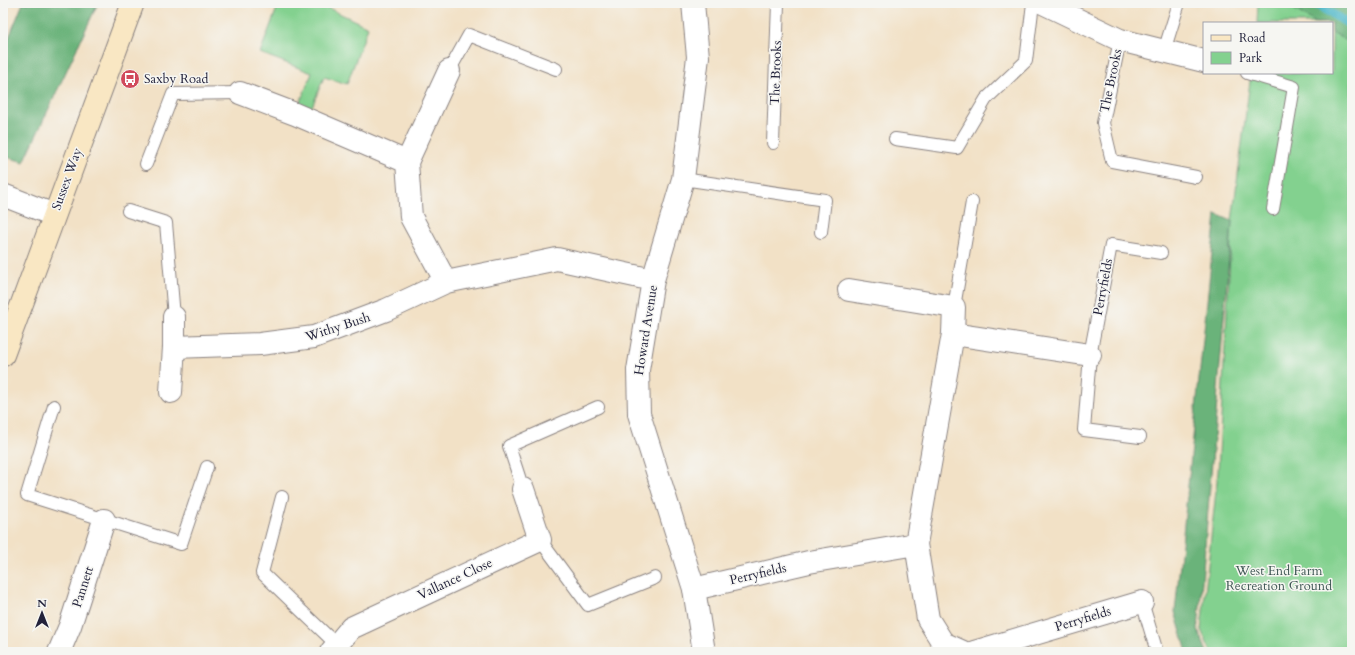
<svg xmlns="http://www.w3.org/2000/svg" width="1355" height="655" font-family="Cardo,serif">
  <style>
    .green { fill: #83d18f; stroke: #527a65 }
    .forest { fill: #6ab37a; stroke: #466a5a }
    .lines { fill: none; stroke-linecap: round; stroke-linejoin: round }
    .stream { stroke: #4ab6c7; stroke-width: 9 }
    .lane-casing { stroke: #8a8280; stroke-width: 14 }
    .street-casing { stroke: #8a8280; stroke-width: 24 }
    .secondary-casing { stroke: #8a8280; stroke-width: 24 }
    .lane { stroke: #fff; stroke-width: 12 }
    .street { stroke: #fff; stroke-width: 22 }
    .secondary { stroke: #f9e7c3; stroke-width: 22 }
    .labels { text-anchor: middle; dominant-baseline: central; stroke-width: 3; stroke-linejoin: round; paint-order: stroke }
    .street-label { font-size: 13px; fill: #22223b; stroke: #f6f6f2 }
    .poi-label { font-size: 13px; fill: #22223b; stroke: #f6f6f2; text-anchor: start }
    .park-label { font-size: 13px; fill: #3f5754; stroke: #f6f6f2 }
  </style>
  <rect width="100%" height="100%" fill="#f6f6f2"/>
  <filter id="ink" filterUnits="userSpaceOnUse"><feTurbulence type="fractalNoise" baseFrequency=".025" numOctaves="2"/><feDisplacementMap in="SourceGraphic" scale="8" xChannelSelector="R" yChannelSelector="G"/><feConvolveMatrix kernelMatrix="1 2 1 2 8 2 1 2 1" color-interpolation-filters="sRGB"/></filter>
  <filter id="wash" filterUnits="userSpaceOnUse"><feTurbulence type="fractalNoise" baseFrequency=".012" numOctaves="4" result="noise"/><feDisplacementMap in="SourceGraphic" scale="16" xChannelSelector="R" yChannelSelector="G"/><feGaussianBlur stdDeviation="0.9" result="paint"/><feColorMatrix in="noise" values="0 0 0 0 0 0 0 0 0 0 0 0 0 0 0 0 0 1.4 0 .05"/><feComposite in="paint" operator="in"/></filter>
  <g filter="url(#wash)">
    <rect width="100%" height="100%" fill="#f2e1c6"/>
    <g class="green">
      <polygon points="279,3 318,3 368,27 347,84 324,77 307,119 295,114 312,73 260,53"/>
      <polygon points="1258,3 1352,3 1352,652 1211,652 1201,630 1218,472 1232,221 1251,73 1332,73 1332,23 1257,23"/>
    </g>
    <g class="forest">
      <polygon points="23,3 98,3 24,162 3,156 3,52"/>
      <polygon points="1284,3 1352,3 1352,44 1332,32 1332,23 1316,23"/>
      <polygon points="1216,214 1232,221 1198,630 1207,652 1187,652 1175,612"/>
    </g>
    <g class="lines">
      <polyline class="stream" points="1314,3 1352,26"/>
    </g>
  </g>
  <g filter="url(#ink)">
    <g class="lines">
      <g class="lane-casing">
        <g id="lane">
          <polyline points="1120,40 1103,123 1112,161 1196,177"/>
          <polyline points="1164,51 1179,3"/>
          <polyline points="449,71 469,35 556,69"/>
          <polyline points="1247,73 1294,87 1273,209"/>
          <polyline points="895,139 957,148 986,99 1026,61 1033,3"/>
          <polyline points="773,143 778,3"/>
          <polyline points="146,164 173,94 240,93"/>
          <polyline points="683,179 825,200 821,232"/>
          <polyline points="128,211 166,223 174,317"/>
          <polyline points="954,307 972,202"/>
          <polyline points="54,406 27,495 181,544 207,467"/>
          <polyline points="1140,437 1084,430 1090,355 1111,245 1161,253"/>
          <polyline points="523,489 509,446 598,407"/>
          <polyline points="282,497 262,573 337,645"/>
          <polyline points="540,540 588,605 655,578"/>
          <polyline points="1142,602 1157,652"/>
        </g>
      </g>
      <g class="street-casing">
        <g id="street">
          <polyline points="693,3 698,57 683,179 653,280 638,370 639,414 694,589 704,652"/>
          <polyline points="1043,3 1120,40 1204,61"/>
          <polyline points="240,93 295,114 407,162 411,217 446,282 557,259 653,280"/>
          <polyline points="407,162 449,71"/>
          <polyline points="3,195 54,215"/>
          <polyline points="849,290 954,307 953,334 1090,355"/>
          <polyline points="953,334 916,544 928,619 943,643 963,652"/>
          <polyline points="174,347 260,344 314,337 386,310 446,282"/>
          <polyline points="171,392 174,347 174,317"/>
          <polyline points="694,589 809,562 916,544"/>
          <polyline points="59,652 70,626 104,520"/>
          <polyline points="331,652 351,628 540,540 523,489"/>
          <polyline points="974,652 1142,602"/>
        </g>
      </g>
      <g class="secondary-casing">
        <polyline id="secondary" points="3,355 133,3"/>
      </g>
      <use href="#lane" class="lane"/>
      <use href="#street" class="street"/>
      <use href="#secondary" class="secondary"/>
    </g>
  </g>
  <defs>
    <g id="bus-disc" transform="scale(1)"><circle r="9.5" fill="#d1495b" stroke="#f6f6f2"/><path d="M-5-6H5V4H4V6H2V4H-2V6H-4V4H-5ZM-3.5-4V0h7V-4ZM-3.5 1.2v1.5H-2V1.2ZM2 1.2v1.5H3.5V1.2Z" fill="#fff"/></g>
  </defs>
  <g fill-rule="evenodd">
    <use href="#bus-disc" x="130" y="79"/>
  </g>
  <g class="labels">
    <g class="street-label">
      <text transform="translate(776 73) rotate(-88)">The Brooks</text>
      <text transform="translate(1111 81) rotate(-78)">The Brooks</text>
      <text transform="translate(67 179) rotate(-70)">Sussex Way</text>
      <text transform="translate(1103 287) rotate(-79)">Perryfields</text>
      <text transform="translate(338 327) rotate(-18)">Withy Bush</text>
      <text transform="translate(646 330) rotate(-81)">Howard Avenue</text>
      <text transform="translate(758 574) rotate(-13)">Perryfields</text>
      <text transform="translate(455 579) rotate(-25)">Vallance Close</text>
      <text transform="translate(83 587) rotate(-72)">Pannett</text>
      <text transform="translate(1083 619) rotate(-17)">Perryfields</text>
    </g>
    <g class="poi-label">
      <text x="144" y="79">Saxby Road</text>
    </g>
    <g class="park-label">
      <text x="1279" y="571">West End Farm<tspan x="1279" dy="15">Recreation Ground</tspan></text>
    </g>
  </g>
  <rect width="1355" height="655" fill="none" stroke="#f6f6f2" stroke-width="16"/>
  <rect x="1203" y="22" width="130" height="52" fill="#f6f6f2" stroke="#a1a1a9"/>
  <rect x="1211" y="35" width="20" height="6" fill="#f9e7c3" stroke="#a1a1a9"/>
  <text x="1239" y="42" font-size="12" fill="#22223b">Road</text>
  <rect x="1211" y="52" width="20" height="12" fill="#83d18f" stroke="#a1a1a9"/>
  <text x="1239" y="62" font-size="12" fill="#22223b">Park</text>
  <g transform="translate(42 613)" stroke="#f6f6f2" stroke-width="3" paint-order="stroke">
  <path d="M0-3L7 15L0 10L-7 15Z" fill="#22223b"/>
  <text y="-6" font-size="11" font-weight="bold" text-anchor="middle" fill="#22223b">N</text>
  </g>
</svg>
